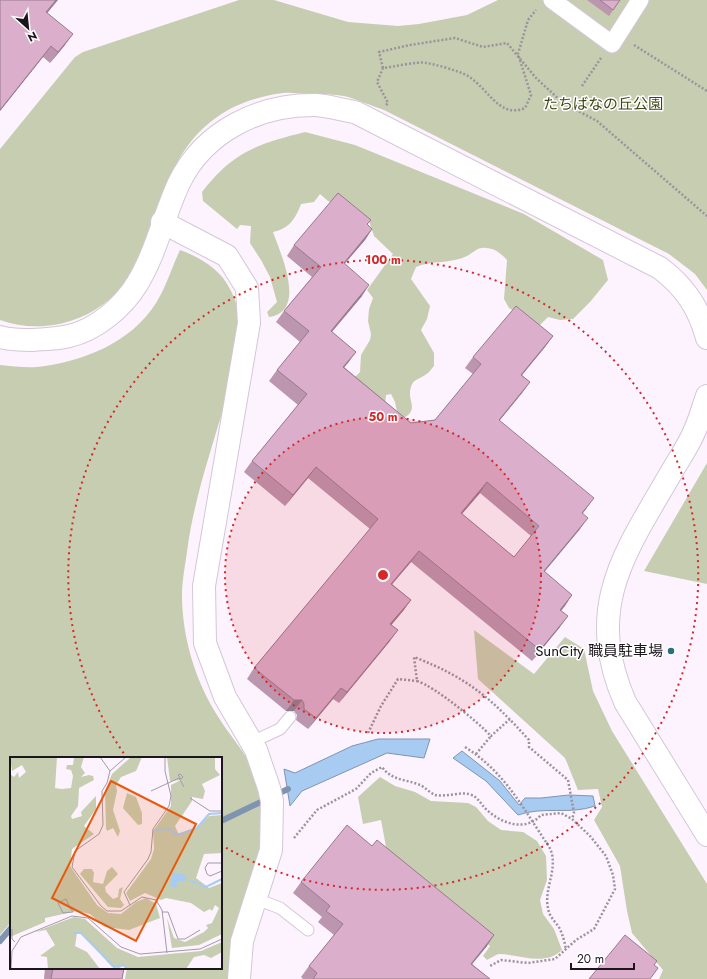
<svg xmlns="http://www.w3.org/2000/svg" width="707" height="979" font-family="Jost,'Noto Sans JP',sans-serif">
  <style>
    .green { fill: #c7cdb0 }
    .water { fill: #a8cbf1; stroke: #7e94b1 }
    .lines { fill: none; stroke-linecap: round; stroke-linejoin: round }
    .stream { stroke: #7e94b1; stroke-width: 6 }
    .service-casing { stroke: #d5c6d8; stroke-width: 13 }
    .pedestrian-casing { stroke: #d5c6d8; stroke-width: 19 }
    .minor-casing { stroke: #d5c6d8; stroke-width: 24 }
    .path { stroke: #9a939c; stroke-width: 2.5; stroke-dasharray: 2 2; stroke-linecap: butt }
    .service { stroke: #fff; stroke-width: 11 }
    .pedestrian { stroke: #fff; stroke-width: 17 }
    .minor { stroke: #fff; stroke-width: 22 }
    .wall { fill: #bc96af; fill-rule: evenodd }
    .shaded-wall { fill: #997a8e }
    .building { fill: #dbaecb; stroke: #997a8e; fill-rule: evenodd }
    .ring { fill: none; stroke: #d62828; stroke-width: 2; stroke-dasharray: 2 4 }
    .poi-dot { fill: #29707d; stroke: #fff; stroke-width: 1.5 }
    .labels { text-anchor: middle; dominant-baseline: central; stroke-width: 3; stroke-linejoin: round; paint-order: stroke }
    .park-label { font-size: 15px; fill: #3f4710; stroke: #fff }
    .poi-label { font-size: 15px; fill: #1b151c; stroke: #fff; text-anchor: end }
    .inset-river { fill: none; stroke: #a8cbf1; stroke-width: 2 }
    .inset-road { fill: none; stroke: #a29aa4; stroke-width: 1 }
    .view { fill: #e8590c; fill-opacity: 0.15; stroke: #e8590c; stroke-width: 2 }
    .inset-edge { fill: none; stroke: #1b151c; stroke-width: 2 }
    .centre { fill: #d62828; stroke: #fff; stroke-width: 2 }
    .ring-label { font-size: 12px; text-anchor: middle; font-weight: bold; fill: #d62828; stroke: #fff; stroke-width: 3; stroke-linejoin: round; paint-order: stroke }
  </style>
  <rect width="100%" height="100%" fill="#fcf3fe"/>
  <g class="green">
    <path d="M239,0H274L348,22L398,26L419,24L467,15L498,0H707V290L695,274L669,254L384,110C371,106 357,99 344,96C334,94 323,95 313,94C303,94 292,92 283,93C235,99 198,122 176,165C166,189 156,214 146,238C140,253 134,269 125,282C97,321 44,336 0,320V149L75,57L83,52Z"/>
    <path d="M305,132L355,145L524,214L603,260L608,280L590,302L573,319L560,320L548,317L539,326L509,308L504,299L507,260C502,254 494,248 486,248C477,247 475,252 467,256C451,264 432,260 416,267L411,279L430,306L427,319L421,330L434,353V366C431,369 429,373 425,375C420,379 413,379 411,387C406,401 421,409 402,419L398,416L395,402L391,394L386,395L385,405L351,381L360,372L361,355L370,340L371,334L368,321L369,309L373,298L367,290L393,254L374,236L369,221L328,201L320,194L314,202L301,204C296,218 289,229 273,232C280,252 308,312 269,317L267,312L277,302L270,277L261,260L250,243L251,226L240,225L237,229L203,201L202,192C233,152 257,144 305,132Z"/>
    <path d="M180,250C201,258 221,269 231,291C237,302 240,316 239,329C238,355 231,382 224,406C210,454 193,503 187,552C185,566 182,581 182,595C182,636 195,680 217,715C231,738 252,759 260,786C276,847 232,917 228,979H125L127,968H221V758H11V922L0,935V365C12,366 25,368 37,367C82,362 131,343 156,303C166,287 172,267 180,250Z"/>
    <polygon points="707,463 707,584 644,571"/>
    <polygon points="474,630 534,674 565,637 584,649 593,691 612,731 707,884 707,979 659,979 663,970 632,933 627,911 620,866 594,820 602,807 598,789 578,790 565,758 478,679"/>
    <path d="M380,777L395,786L415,792L431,801L468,803L476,807L488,821L501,830L523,832L537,841L546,856L547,880L540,900L543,914L554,929L562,950C544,967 520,954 499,954C495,955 491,958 487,960L483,956L490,946L395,869L387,852L381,820L363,824L358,797Z"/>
  </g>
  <g class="water">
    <polygon points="378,739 430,739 424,758 387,753 302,791 290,806 284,769 295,773 352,746"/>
    <path d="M462,751L500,781L519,805L525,798H541L569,795L593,796L595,806C570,815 543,806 518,815L486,781L453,758Z"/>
  </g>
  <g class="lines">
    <g class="stream">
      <polyline points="221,821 288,789"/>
      <polyline points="0,941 11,928"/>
    </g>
    <g class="service-casing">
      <g id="service">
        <polyline points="252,742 280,729 290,717"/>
        <polyline points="256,899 280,908 308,930"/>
      </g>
    </g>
    <g class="pedestrian-casing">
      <polyline id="pedestrian" points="552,0 612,44 640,0"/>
    </g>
    <g class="minor-casing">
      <g id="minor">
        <polyline points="162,222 227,256 247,288 249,323 204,586 205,643 225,697 256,750 269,788 272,801 271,850 242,941 239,979"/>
        <path d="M0,337C11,340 22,340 33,340C45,339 57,339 69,336C96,330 123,307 137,284C156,253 164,215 179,183C204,131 260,104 316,105C329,106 342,110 355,112L660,268C685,287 699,308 707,338"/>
        <path d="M707,396C703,407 700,419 695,430C689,445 679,459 671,473C624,554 584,607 625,702L707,835"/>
      </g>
    </g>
    <g class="path">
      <polyline points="634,45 707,91"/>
      <polyline points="383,68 379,52 410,45 455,38 483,47 507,43 536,78 563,103 597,121 707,216"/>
      <polyline points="582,86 601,58"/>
      <path d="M386,105L388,103L377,82L383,68C393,67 418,61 426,63C435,64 454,70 462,73C487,83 497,120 525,108L531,95L518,54L528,20L536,10"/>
      <path d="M510,719L491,736C478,722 434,686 417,681L414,657C468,678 491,698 529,740V747L568,780L574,813L572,819"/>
      <polyline points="368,733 381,706 398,679 417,681"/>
      <path d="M465,747C501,770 517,798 540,833C544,840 550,846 552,854C556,873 544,890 548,908C549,917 556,922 560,929C563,936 565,943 566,950"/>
      <polyline points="476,754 491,736"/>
      <path d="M294,838L317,810L356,789L371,773L382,767C392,781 406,779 420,785C425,787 430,793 435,795C446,797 459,792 469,794C479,797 480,804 487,810C502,824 526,832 541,815L561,813L572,819L590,836L606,856L613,875L615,889L594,929L576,940L555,959L528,963L501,960L490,966"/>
    </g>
    <use href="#service" class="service"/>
    <use href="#pedestrian" class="pedestrian"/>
    <use href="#minor" class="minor"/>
  </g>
  <g class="wall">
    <polygon points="0,0 47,13 65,45 50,63 43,57 0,111"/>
    <polygon points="587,0 620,0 609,16"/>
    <path d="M371,220L367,225L372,229L365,240L344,264L362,296L332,332L356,352L344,367L411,423L435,420L473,374L465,368L473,357L553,336L545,347L522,375L530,382L522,393L499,421L586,509L583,513L580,529L544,572L572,595L561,610L560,627L532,661L411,562L392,584L411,600L403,611L391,625L390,641L339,703L333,699L308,729L296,720L297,715L294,711H286L247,679L254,668L370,529L308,478L285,506L244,472L252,461L298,405L269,381L277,370L300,342L276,322L284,311L312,277L287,256L294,245ZM480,493L531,536L514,557L462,514Z"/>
    <polygon points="301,882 487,946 472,964 490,979 303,979 301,977 309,966 334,935 318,922 322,917 293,893"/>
    <polygon points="45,968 124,968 122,979 44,979"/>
  </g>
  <g class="shaded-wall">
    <polygon points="56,0 58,0 39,23 46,12"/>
    <polygon points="73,34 65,45 50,63 58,52"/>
    <polygon points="51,46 43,57 0,111 0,110"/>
    <polygon points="372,229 365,240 336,274 344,263"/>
    <polygon points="369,285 362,296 323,342 331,331"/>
    <polygon points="553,336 545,347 513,386 521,375"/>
    <polygon points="356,352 348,363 335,378 343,367"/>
    <polygon points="530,382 522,393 491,431 499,420"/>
    <polygon points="316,467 308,478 285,506 293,495"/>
    <polygon points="487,482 480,493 453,524 461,513"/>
    <polygon points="594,498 586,509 574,524 582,513"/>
    <polygon points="588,518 580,529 536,582 544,571"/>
    <polygon points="419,551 411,562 383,595 391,584"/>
    <polygon points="572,595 565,606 553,621 560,610"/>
    <polygon points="411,600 403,611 383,635 390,624"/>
    <polygon points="568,616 560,627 532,661 540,650"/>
    <polygon points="398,630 390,641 339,703 347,692"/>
    <polygon points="341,688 333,699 308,729 316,718"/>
    <polygon points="294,700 302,700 294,711 286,711"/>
    <polygon points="494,935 487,946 463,975 471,964"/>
  </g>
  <g class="building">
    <polygon points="0,0 56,0 46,12 73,34 58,52 51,46 0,110"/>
    <polygon points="600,0 620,0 613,10"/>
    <path d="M338,193L371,220L367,224L372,229L344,263L369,285L331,331L356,352L343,367L411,423L435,420L481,364L473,357L516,306L553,336L521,375L530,382L499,420L594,498L582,513L588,518L544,571L572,595L560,610L568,616L540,650L419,551L391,584L411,600L390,624L398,630L347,692L341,688L316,718L304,709V704L302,700H294L254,668L378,519L316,467L293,495L252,461L307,394L277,370L309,331L284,311L321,267L294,245ZM487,482L539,526L514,557L461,513Z"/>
    <polygon points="347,825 372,846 377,840 494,935 471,964 490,979 313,979 317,973 309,966 343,924 326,911 330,906 301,882"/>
    <polygon points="625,935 657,961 654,965 658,968 650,979 589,979"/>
    <polygon points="53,968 124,968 122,979 51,979"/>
  </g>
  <circle cx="383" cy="575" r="158" fill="#d62828" fill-opacity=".12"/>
  <g class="ring">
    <circle cx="383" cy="575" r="158"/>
    <path d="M127 758A315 315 0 1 1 223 846"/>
  </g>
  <circle class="poi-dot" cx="671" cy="651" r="4"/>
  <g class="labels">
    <g class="park-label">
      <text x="603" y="104">たちばなの丘公園</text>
    </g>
    <g class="poi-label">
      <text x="663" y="651">SunCity 職員駐車場</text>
    </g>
  </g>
  <g transform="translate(10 757)">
    <rect width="212" height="212" fill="#fcf3fe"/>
    <path d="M0,0H47L45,31L52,32L61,31L63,19L61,13L56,12L57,8H63L64,0H74L71,10L75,16L71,20L79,18L83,19L84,23L69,31L68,49L61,59L62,62L72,59L71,55L86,39V52L74,69L84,77L62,92L60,109L87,148L98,156L111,157L126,145L136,141L146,147L150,161L119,173L95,170L80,157L67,154L35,161V165L0,180V17L4,20L8,15L9,21L16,15L12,8L2,14ZM121,0H132L126,14L111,20L106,28L107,34L103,53L110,74L108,80L103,71L97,74L96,71L95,34L102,17ZM157,0H205V12L210,18L192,27L195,34L193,42L182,40V44L165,69L169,78L187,71L199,59L212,58V96L194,97L186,121L199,131L212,126V177L189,188L162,191L157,161L164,181L175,185L194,175L198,171L196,168L202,166L209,151L205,148L202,154L200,152L194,155L181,146L156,141L151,143L135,136L120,144L116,136L141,102L144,92L143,74L161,49V28L171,23L160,24ZM117,36L126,40L132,56V67L128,68L113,51ZM102,110L108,117L95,130L96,135L103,142L108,140L109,132L113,130L110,142L114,148L111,151L98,150L70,117L74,112H82L84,116L83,125L93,127L97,114ZM64,160L75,162L107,191L128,200L191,194L212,185V195L201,201L194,198L184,200L176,212H118L113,209L109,211L102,210L72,176H67L65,189L77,195L90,212H38L37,200L30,199L45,188L36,173L25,175Z" fill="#c7cdb0"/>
    <path d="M163,115L176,118V124H168L166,131L160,129Z" fill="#a8cbf1"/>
    <path class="inset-river" d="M145,73L160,72L166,78L173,76L187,71L199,57L212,56M179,123L196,130L212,122M64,176H71L104,210L113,208L118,212"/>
    <path class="inset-road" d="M90,0L100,14L97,26L92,34L93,68L89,77L65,94L62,110L91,149L97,154H111L132,140L146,143L152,153L157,196M100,14L116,0M170,17L173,20L171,22L168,18ZM141,34L169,21L174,30M180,41L200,54H212M212,106H198L195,111L197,117L200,119L212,114M56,142L60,151L63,155L53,156L48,146ZM120,148L114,135L138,102L141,95L143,72L159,49L161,39L155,14V0M152,155H158L168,182H175L190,173M2,172V182L5,185M1,212L2,194L11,180L62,159L78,161L111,190L130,197L190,192L212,182"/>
    <path class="view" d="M101,24L186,67L126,184L42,141Z"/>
    <rect width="212" height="212" class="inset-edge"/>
  </g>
  <circle cx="383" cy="575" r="6" class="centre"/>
  <g class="ring-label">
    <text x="383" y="264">100 m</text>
    <text x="383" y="421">50 m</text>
  </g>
  <g transform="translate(28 28) rotate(153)" stroke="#ffffff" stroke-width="3" paint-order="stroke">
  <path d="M0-3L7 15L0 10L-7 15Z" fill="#1b151c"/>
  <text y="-6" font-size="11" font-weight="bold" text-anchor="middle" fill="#1b151c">N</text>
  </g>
  <path d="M571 963v6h63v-6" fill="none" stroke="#1b151c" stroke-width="2"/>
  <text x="577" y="963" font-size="12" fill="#1b151c" stroke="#ffffff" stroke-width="3" paint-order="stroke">20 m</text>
</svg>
